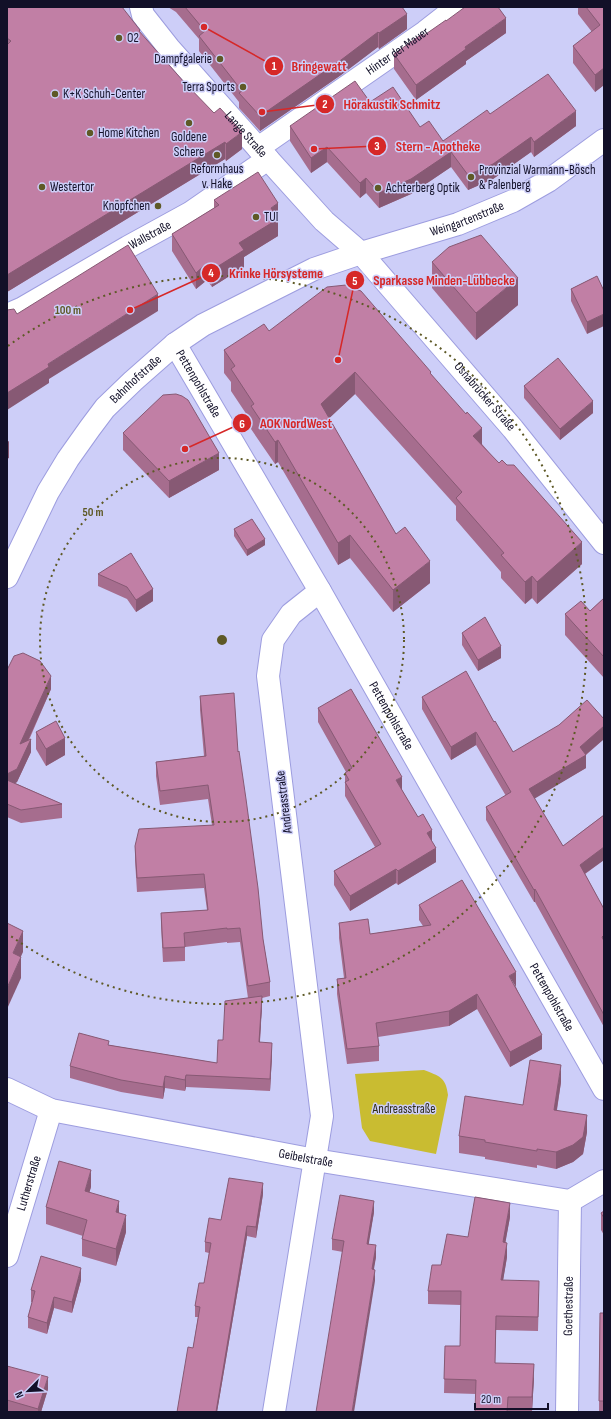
<svg xmlns="http://www.w3.org/2000/svg" width="611" height="1419" font-family="'Sofia Sans Condensed',sans-serif">
  <style>
    .green { fill: #c9bc31 }
    .lines { fill: none; stroke-linecap: round; stroke-linejoin: round }
    .minor-casing { stroke: #9d9ddf; stroke-width: 24 }
    .minor { stroke: #fff; stroke-width: 22 }
    .wall { fill: #a66d8e }
    .shaded-wall { fill: #875974 }
    .building { fill: #c17fa5; stroke: #875974 }
    .ring { fill: none; stroke: #5e5926; stroke-width: 2; stroke-dasharray: 2 4 }
    .poi-dot { fill: #5e5926; stroke: #cdcef8; stroke-width: 1.5 }
    .labels { text-anchor: middle; dominant-baseline: central; stroke-width: 3; stroke-linejoin: round; paint-order: stroke }
    .poi-label { font-size: 13px; fill: #121028; stroke: #cdcef8; text-anchor: start }
    .street-label { font-size: 13px; fill: #121028; stroke: #cdcef8 }
    .park-label { font-size: 13px; fill: #302e16; stroke: #cdcef8 }
    .centre { fill: #5e5926; stroke: #cdcef8; stroke-width: 2 }
    .ring-label { font-size: 12px; text-anchor: middle; font-weight: bold; fill: #5e5926; stroke: #cdcef8; stroke-width: 3; stroke-linejoin: round; paint-order: stroke }
    .leader { fill: none; stroke: #d62828; stroke-width: 1.5 }
    .callout-dot { fill: #d62828; stroke: #cdcef8; stroke-width: 1.5 }
    .mark-label { font-size: 12px; text-anchor: middle; font-weight: bold; fill: #fff }
    .callout-label { font-size: 14px; text-anchor: middle; font-weight: bold; fill: #d62828; stroke: #cdcef8; stroke-width: 3; stroke-linejoin: round; paint-order: stroke }
  </style>
  <rect width="100%" height="100%" fill="#cdcef8"/>
  <path class="green" d="M424,1070C439,1076 446,1077 448,1095L436,1154L370,1141L362,1128L355,1074Z"/>
  <g class="lines">
    <g class="minor-casing">
      <g id="minor">
        <path id="s1" d="M141,7L143,15L169,48L258,148L324,221L361,253L513,429L604,543"/>
        <path id="s2" d="M258,148L425,32L457,7"/>
        <path id="s3" d="M7,315L23,308L128,247L190,213L268,159"/>
        <path id="s4" d="M175,344L320,591L604,1089"/>
        <path id="s5" d="M7,577L48,492L68,459L90,428L105,408L133,381L175,344L203,325L314,269L361,253L458,224L513,201L548,181L604,140"/>
        <path id="s6" d="M7,1089L51,1110L315,1160L570,1201L604,1181"/>
        <path id="s7" d="M7,1256L51,1110"/>
        <polyline points="274,1412 322,1116 268,676 273,640 291,614 320,591"/>
        <path id="s8" d="M567,1412L570,1201"/>
      </g>
    </g>
    <use href="#minor" class="minor"/>
  </g>
  <g class="wall">
    <polygon points="7,7 140,33 242,149 226,161 225,159 7,292"/>
    <polygon points="168,7 402,7 407,29 379,49 378,47 341,75 260,131 239,108 239,102 199,51 199,39 176,12"/>
    <polygon points="578,7 604,7 604,85 595,92 573,63 573,46 592,32 578,14"/>
    <polygon points="446,21 506,33 466,61 466,64 416,100 394,69 394,54 423,36"/>
    <polygon points="370,102 420,127 443,141 490,114 576,126 534,157 531,152 493,179 468,190 451,167 411,194 379,208 366,193 360,198 327,162 311,173 290,141 290,126"/>
    <polygon points="214,200 278,220 278,236 244,257 244,267 212,287 207,280 196,289 172,251 172,234 214,208"/>
    <polygon points="432,262 518,305 476,340 432,288"/>
    <polygon points="597,276 587,334 571,301 571,289"/>
    <polygon points="269,331 431,374 482,444 582,564 537,604 532,598 525,604 501,578 501,572 456,520 456,506 355,394 329,418 396,534 430,583 393,612 350,558 338,565 278,462 275,464 251,429 251,421 231,391 231,382 224,373 224,350"/>
    <polygon points="524,386 593,413 560,440 524,398"/>
    <polygon points="123,433 219,470 169,498 123,450"/>
    <polygon points="234,529 265,545 247,556 234,536"/>
    <polygon points="98,574 153,589 153,601 136,612 127,599 98,586"/>
    <polygon points="604,598 604,678 565,635 565,614 590,611"/>
    <polygon points="462,633 501,658 478,671 462,645"/>
    <polygon points="7,670 51,689 29,740 31,752 17,782 15,783 62,804 62,818 21,823 7,817"/>
    <polygon points="200,696 238,752 263,939 270,982 270,996 262,998 260,1042 272,1055 270,1091 186,1087 185,1091 165,1088 163,1099 121,1092 70,1078 70,1066 109,1045 217,1063 223,1040 248,998 240,942 227,943 227,942 185,947 185,961 163,962 161,926 161,913 207,910 204,888 137,892 135,860 135,846 212,825 208,799 160,805 156,776 156,762 204,756 200,710"/>
    <polygon points="422,697 494,722 513,752 604,719 604,739 586,755 586,768 534,798 563,846 604,815 604,860 585,874 604,909 604,1027 535,902 534,902 486,820 486,807 506,796 476,745 451,760 422,709"/>
    <polygon points="318,708 402,790 432,842 436,862 398,885 396,883 350,911 334,885 334,871 375,847 345,796 345,773 346,772 318,722"/>
    <polygon points="36,732 65,755 46,766 36,749"/>
    <polygon points="419,905 516,987 542,1049 510,1067 477,1009 449,1026 378,1037 379,1046 379,1061 347,1064 337,994 337,979 344,978 339,938 339,923 370,934 423,926 419,920"/>
    <polygon points="561,1082 557,1110 587,1132 583,1154 573,1162 556,1169 537,1165 537,1168 485,1159 485,1157 459,1153 459,1136 523,1105"/>
    <polygon points="91,1187 89,1192 119,1213 126,1232 116,1266 82,1256 82,1239 83,1236 46,1224 46,1207"/>
    <polygon points="263,1194 256,1238 247,1236 217,1412 177,1412 193,1348 198,1317 195,1317 195,1306 204,1283 209,1253 205,1252 205,1242 221,1220"/>
    <polygon points="604,1211 604,1235 601,1230 601,1213"/>
    <polygon points="374,1212 368,1244 376,1257 373,1270 375,1281 343,1252 332,1250 332,1239"/>
    <polygon points="510,1217 505,1243 507,1257 503,1280 539,1294 538,1331 496,1330 495,1363 534,1378 532,1411 508,1411 508,1412 475,1412 476,1394 444,1393 445,1346 460,1346 461,1305 428,1304 428,1291 441,1265 468,1237"/>
    <polygon points="81,1280 72,1313 54,1308 47,1334 28,1328 28,1317 32,1302 31,1302 31,1290"/>
    <polygon points="600,1313 604,1313 604,1412 599,1412"/>
    <polygon points="7,1366 48,1389 41,1412 7,1412"/>
  </g>
  <g class="shaded-wall">
    <polygon points="407,14 407,29 379,49 379,33"/>
    <polygon points="506,18 506,33 466,61 466,64 416,100 416,85 465,47"/>
    <polygon points="378,32 378,47 341,75 260,131 260,116"/>
    <polygon points="604,68 604,85 595,92 595,75"/>
    <polygon points="576,111 576,126 534,157 534,142"/>
    <polygon points="242,132 242,149 226,161 226,144"/>
    <polygon points="531,137 531,152 493,179 468,190 468,175"/>
    <polygon points="225,142 225,159 7,292 7,275"/>
    <polygon points="327,147 327,162 311,173 311,158"/>
    <polygon points="451,152 451,167 411,194 379,208 379,193"/>
    <polygon points="366,178 366,193 360,198 360,183"/>
    <polygon points="278,203 278,236 244,257 244,267 212,287 212,270 239,243 271,208"/>
    <polygon points="207,263 207,280 196,289 196,273"/>
    <polygon points="518,278 518,305 476,340 476,313"/>
    <polygon points="158,294 158,311 49,379 49,383 7,410 7,393 48,364"/>
    <polygon points="604,314 604,326 587,334 587,322"/>
    <polygon points="355,372 355,394 321,426 321,404"/>
    <polygon points="593,401 593,413 560,440 560,429"/>
    <polygon points="482,428 482,451 473,436"/>
    <polygon points="278,440 278,462 275,464 275,442"/>
    <polygon points="9,441 9,458 7,459 7,442"/>
    <polygon points="219,453 219,470 169,498 169,481"/>
    <polygon points="350,535 350,558 338,565 338,543"/>
    <polygon points="265,539 265,545 247,556 247,550"/>
    <polygon points="582,542 582,564 537,604 537,582"/>
    <polygon points="430,561 430,583 393,612 393,590"/>
    <polygon points="532,576 532,598 525,604 525,582"/>
    <polygon points="153,589 153,601 136,612 136,600"/>
    <polygon points="501,646 501,658 478,671 478,660"/>
    <polygon points="51,676 51,689 20,758 20,744"/>
    <polygon points="604,726 604,739 584,756 586,755 586,768 529,802 529,789 580,747"/>
    <polygon points="476,732 476,745 451,760 451,747"/>
    <polygon points="65,738 65,755 46,766 46,749"/>
    <polygon points="31,739 31,752 17,782 7,788 7,774"/>
    <polygon points="402,777 402,792 396,780"/>
    <polygon points="432,830 432,844 427,833"/>
    <polygon points="604,847 604,860 580,877 580,865"/>
    <polygon points="436,848 436,862 398,885 398,871"/>
    <polygon points="396,869 396,883 350,911 350,896"/>
    <polygon points="535,889 535,902 534,902 534,890"/>
    <polygon points="23,931 23,952 13,974 13,953"/>
    <polygon points="21,957 21,978 7,1009 7,988"/>
    <polygon points="516,972 516,987 509,976"/>
    <polygon points="477,994 477,1009 449,1026 449,1011"/>
    <polygon points="262,996 262,1008 259,1054 259,1042"/>
    <polygon points="542,1035 542,1049 510,1067 510,1052"/>
    <polygon points="272,1043 272,1055 270,1091 270,1079"/>
    <polygon points="561,1065 561,1082 554,1127 554,1110"/>
    <polygon points="186,1075 186,1087 185,1091 185,1080"/>
    <polygon points="165,1076 165,1088 163,1099 163,1087"/>
    <polygon points="587,1115 587,1132 583,1154 573,1162 556,1169 556,1152"/>
    <polygon points="91,1170 91,1187 85,1208 85,1191"/>
    <polygon points="263,1183 263,1194 256,1238 256,1227"/>
    <polygon points="119,1201 119,1218 116,1212"/>
    <polygon points="374,1201 374,1212 367,1255 367,1244"/>
    <polygon points="510,1203 510,1217 503,1256 503,1242"/>
    <polygon points="126,1215 126,1232 116,1266 116,1249"/>
    <polygon points="247,1226 247,1236 217,1412 216,1412"/>
    <polygon points="507,1243 507,1257 501,1293 501,1280"/>
    <polygon points="376,1245 376,1257 372,1281 372,1269"/>
    <polygon points="81,1268 81,1280 72,1313 72,1302"/>
    <polygon points="375,1270 375,1281 354,1412 352,1412"/>
    <polygon points="54,1297 54,1308 47,1334 47,1323"/>
    <polygon points="534,1364 534,1378 532,1411 532,1397"/>
    <polygon points="48,1377 48,1389 41,1412 38,1412 38,1409"/>
  </g>
  <g class="building">
    <polygon points="7,7 122,7 140,30 139,31 184,82 214,113 220,108 242,132 226,144 225,142 7,275 7,45 11,41 7,38"/>
    <polygon points="185,7 402,7 407,14 379,33 378,32 341,60 260,116 239,93 242,91 199,36 205,31"/>
    <polygon points="465,7 498,7 506,18 465,47 466,49 416,85 394,54 422,34 423,36 446,20 446,21"/>
    <polygon points="586,7 604,7 604,68 595,75 573,46 600,25"/>
    <polygon points="548,74 576,111 534,142 531,137 493,164 468,175 451,152 411,179 379,193 366,178 360,183 327,147 311,158 290,126 355,81 370,102 393,87 420,127 429,121 443,141 487,110 490,114"/>
    <polygon points="258,172 278,203 271,208 278,219 239,243 244,250 212,270 207,263 196,273 172,234 219,205 214,200"/>
    <polygon points="481,235 518,278 476,313 432,262 449,247"/>
    <polygon points="128,245 158,294 48,364 49,367 7,393 7,310 14,309 17,314"/>
    <polygon points="597,276 604,291 604,314 587,322 571,289"/>
    <polygon points="346,285 361,291 431,372 430,373 466,414 467,412 482,428 473,436 499,463 502,460 507,465 514,465 582,542 537,582 532,576 525,582 501,555 504,553 456,498 462,492 355,372 321,404 396,534 405,527 430,561 393,590 350,535 338,543 278,440 275,442 251,406 254,404 231,369 235,366 224,350 264,324 269,331 327,287"/>
    <polygon points="558,358 593,401 560,429 524,386"/>
    <polygon points="176,394 182,396 188,400 219,453 169,481 123,433 163,395"/>
    <polygon points="252,519 265,539 247,550 234,529"/>
    <polygon points="131,553 153,589 136,600 127,587 98,574"/>
    <polygon points="604,598 604,657 565,614 581,601 590,611"/>
    <polygon points="485,617 501,646 478,660 462,633"/>
    <polygon points="23,653 40,661 51,676 20,744 31,739 17,769 7,774 7,670 14,656"/>
    <polygon points="466,671 494,722 495,721 513,752 559,725 587,700 604,719 604,726 580,747 586,755 529,789 563,846 604,815 604,847 580,865 604,909 604,935 602,937 604,941 604,1015 535,889 534,890 486,807 511,792 476,732 451,747 422,697"/>
    <polygon points="351,689 402,777 396,780 418,817 423,814 432,830 427,833 436,848 398,871 396,869 350,896 334,871 381,844 345,782 349,780 345,773 352,768 318,708"/>
    <polygon points="234,693 238,752 239,751 246,799 258,888 263,939 270,982 248,986 240,928 227,929 227,928 184,933 185,947 163,948 161,913 208,910 204,874 137,878 135,846 139,829 214,825 208,785 160,791 156,762 206,756 200,696"/>
    <polygon points="56,721 65,738 46,749 36,732"/>
    <polygon points="7,780 62,804 21,810 7,804"/>
    <polygon points="462,880 516,972 509,976 542,1035 510,1052 477,994 449,1011 376,1023 379,1046 347,1049 337,979 346,978 339,923 368,919 370,934 431,925 419,905"/>
    <polygon points="7,923 23,931 13,953 21,957 7,988"/>
    <polygon points="262,996 259,1042 272,1043 270,1079 186,1075 185,1080 165,1076 163,1087 121,1080 70,1066 79,1033 109,1041 108,1045 217,1063 218,1040 223,1040 225,1001"/>
    <polygon points="530,1060 561,1065 554,1110 587,1115 583,1137 573,1145 556,1152 537,1149 537,1151 485,1142 485,1140 459,1136 465,1096 523,1105"/>
    <polygon points="59,1161 91,1170 85,1191 119,1201 116,1212 126,1215 116,1249 82,1239 87,1220 46,1207"/>
    <polygon points="229,1178 263,1183 256,1227 247,1226 216,1412 177,1412 188,1347 193,1348 200,1307 195,1306 199,1283 204,1283 211,1243 205,1242 209,1218 221,1220"/>
    <polygon points="340,1195 374,1201 367,1244 376,1245 372,1269 375,1270 352,1412 316,1412 344,1241 332,1239"/>
    <polygon points="475,1197 510,1203 503,1242 507,1243 501,1280 539,1281 538,1317 496,1316 495,1363 534,1364 532,1397 508,1397 507,1412 475,1412 476,1380 444,1379 445,1346 460,1346 461,1291 428,1291 432,1265 441,1265 447,1234 468,1237"/>
    <polygon points="604,1211 604,1218 601,1213"/>
    <polygon points="41,1256 81,1268 72,1302 54,1297 47,1323 28,1317 35,1291 31,1290"/>
    <polygon points="600,1313 604,1313 604,1401 599,1401"/>
    <polygon points="7,1366 48,1377 38,1409 7,1400"/>
  </g>
  <g class="ring">
    <circle cx="222" cy="640" r="182"/>
    <path d="M8 346A364 364 0 1 1 8 934"/>
  </g>
  <g class="poi-dot">
    <circle cx="119" cy="38" r="4"/>
    <circle cx="220" cy="59" r="4"/>
    <circle cx="243" cy="87" r="4"/>
    <circle cx="55" cy="94" r="4"/>
    <circle cx="189" cy="123" r="4"/>
    <circle cx="90" cy="133" r="4"/>
    <circle cx="217" cy="155" r="4"/>
    <circle cx="471" cy="177" r="4"/>
    <circle cx="42" cy="187" r="4"/>
    <circle cx="378" cy="188" r="4"/>
    <circle cx="158" cy="206" r="4"/>
    <circle cx="256" cy="217" r="4"/>
  </g>
  <g class="labels">
    <g class="poi-label">
      <text x="127" y="38">O2</text>
      <text x="212" y="59" text-anchor="end">Dampfgalerie</text>
      <text x="235" y="87" text-anchor="end">Terra Sports</text>
      <text x="63" y="94">K+K Schuh-Center</text>
      <text x="98" y="133">Home Kitchen</text>
      <text x="189" y="137" text-anchor="middle">Goldene<tspan x="189" dy="15">Schere</tspan></text>
      <text x="217" y="169" text-anchor="middle">Reformhaus<tspan x="217" dy="15">v. Hake</tspan></text>
      <text x="479" y="170">Provinzial Warmann-Bösch<tspan x="479" dy="15">&amp; Palenberg</tspan></text>
      <text x="50" y="187">Westertor</text>
      <text x="386" y="188">Achterberg Optik</text>
      <text x="150" y="206" text-anchor="end">Knöpfchen</text>
      <text x="264" y="217">TUI</text>
    </g>
    <g class="street-label">
      <text stroke="none"><textPath href="#s2" startOffset="170">Hinter der Mauer</textPath></text>
      <text stroke="none"><textPath href="#s1" startOffset="166">Lange Straße</textPath></text>
      <text stroke="none"><textPath href="#s5" startOffset="610">Weingartenstraße</textPath></text>
      <text stroke="none"><textPath href="#s3" startOffset="164">Wallstraße</textPath></text>
      <text stroke="none"><textPath href="#s5" startOffset="238">Bahnhofstraße</textPath></text>
      <text stroke="none"><textPath href="#s4" startOffset="46">Pettenpohlstraße</textPath></text>
      <text stroke="none"><textPath href="#s1" startOffset="521">Osnabrücker Straße</textPath></text>
      <text stroke="none"><textPath href="#s4" startOffset="430">Pettenpohlstraße</textPath></text>
      <text transform="translate(284 802) rotate(-97)">Andreasstraße</text>
      <text stroke="none"><textPath href="#s4" startOffset="754">Pettenpohlstraße</textPath></text>
      <text stroke="none"><textPath href="#s6" startOffset="308">Geibelstraße</textPath></text>
      <text stroke="none"><textPath href="#s7" startOffset="76">Lutherstraße</textPath></text>
      <text stroke="none"><textPath href="#s8" startOffset="106">Goethestraße</textPath></text>
    </g>
    <g class="park-label">
      <text x="404" y="1109">Andreasstraße</text>
    </g>
  </g>
  <circle cx="222" cy="640" r="6" class="centre"/>
  <g class="ring-label">
    <text x="68" y="314">100 m</text>
    <text x="93" y="516">50 m</text>
  </g>
  <path class="leader" d="M204 27L274 66M262 112L325 104M314 149L377 146M130 310L211 273M338 360L355 280M185 449L242 423"/>
  <g class="callout-dot">
    <circle cx="204" cy="27" r="4"/>
    <circle cx="262" cy="112" r="4"/>
    <circle cx="314" cy="149" r="4"/>
    <circle cx="130" cy="310" r="4"/>
    <circle cx="338" cy="360" r="4"/>
    <circle cx="185" cy="449" r="4"/>
    <circle cx="274" cy="66" r="10"/>
    <circle cx="325" cy="104" r="10"/>
    <circle cx="377" cy="146" r="10"/>
    <circle cx="211" cy="273" r="10"/>
    <circle cx="355" cy="280" r="10"/>
    <circle cx="242" cy="423" r="10"/>
  </g>
  <g class="mark-label">
    <text x="274" y="70">1</text>
    <text x="325" y="108">2</text>
    <text x="377" y="150">3</text>
    <text x="211" y="277">4</text>
    <text x="355" y="285">5</text>
    <text x="242" y="428">6</text>
  </g>
  <g class="callout-label">
    <text x="319" y="71">Bringewatt</text>
    <text x="392" y="109">Hörakustik Schmitz</text>
    <text x="438" y="151">Stern - Apotheke</text>
    <text x="276" y="278">Krinke Hörsysteme</text>
    <text x="444" y="285">Sparkasse Minden-Lübbecke</text>
    <text x="296" y="428">AOK NordWest</text>
  </g>
  <rect width="611" height="1419" fill="none" stroke="#121028" stroke-width="16"/>
  <g transform="translate(28 1391) rotate(246)" stroke="#cdcef8" stroke-width="3" paint-order="stroke">
  <path d="M0-3L7 15L0 10L-7 15Z" fill="#121028"/>
  <text y="-6" font-size="11" font-weight="bold" text-anchor="middle" fill="#121028">N</text>
  </g>
  <path d="M475 1403v6h73v-6" fill="none" stroke="#121028" stroke-width="2"/>
  <text x="481" y="1403" font-size="12" fill="#121028" stroke="#cdcef8" stroke-width="3" paint-order="stroke">20 m</text>
</svg>
